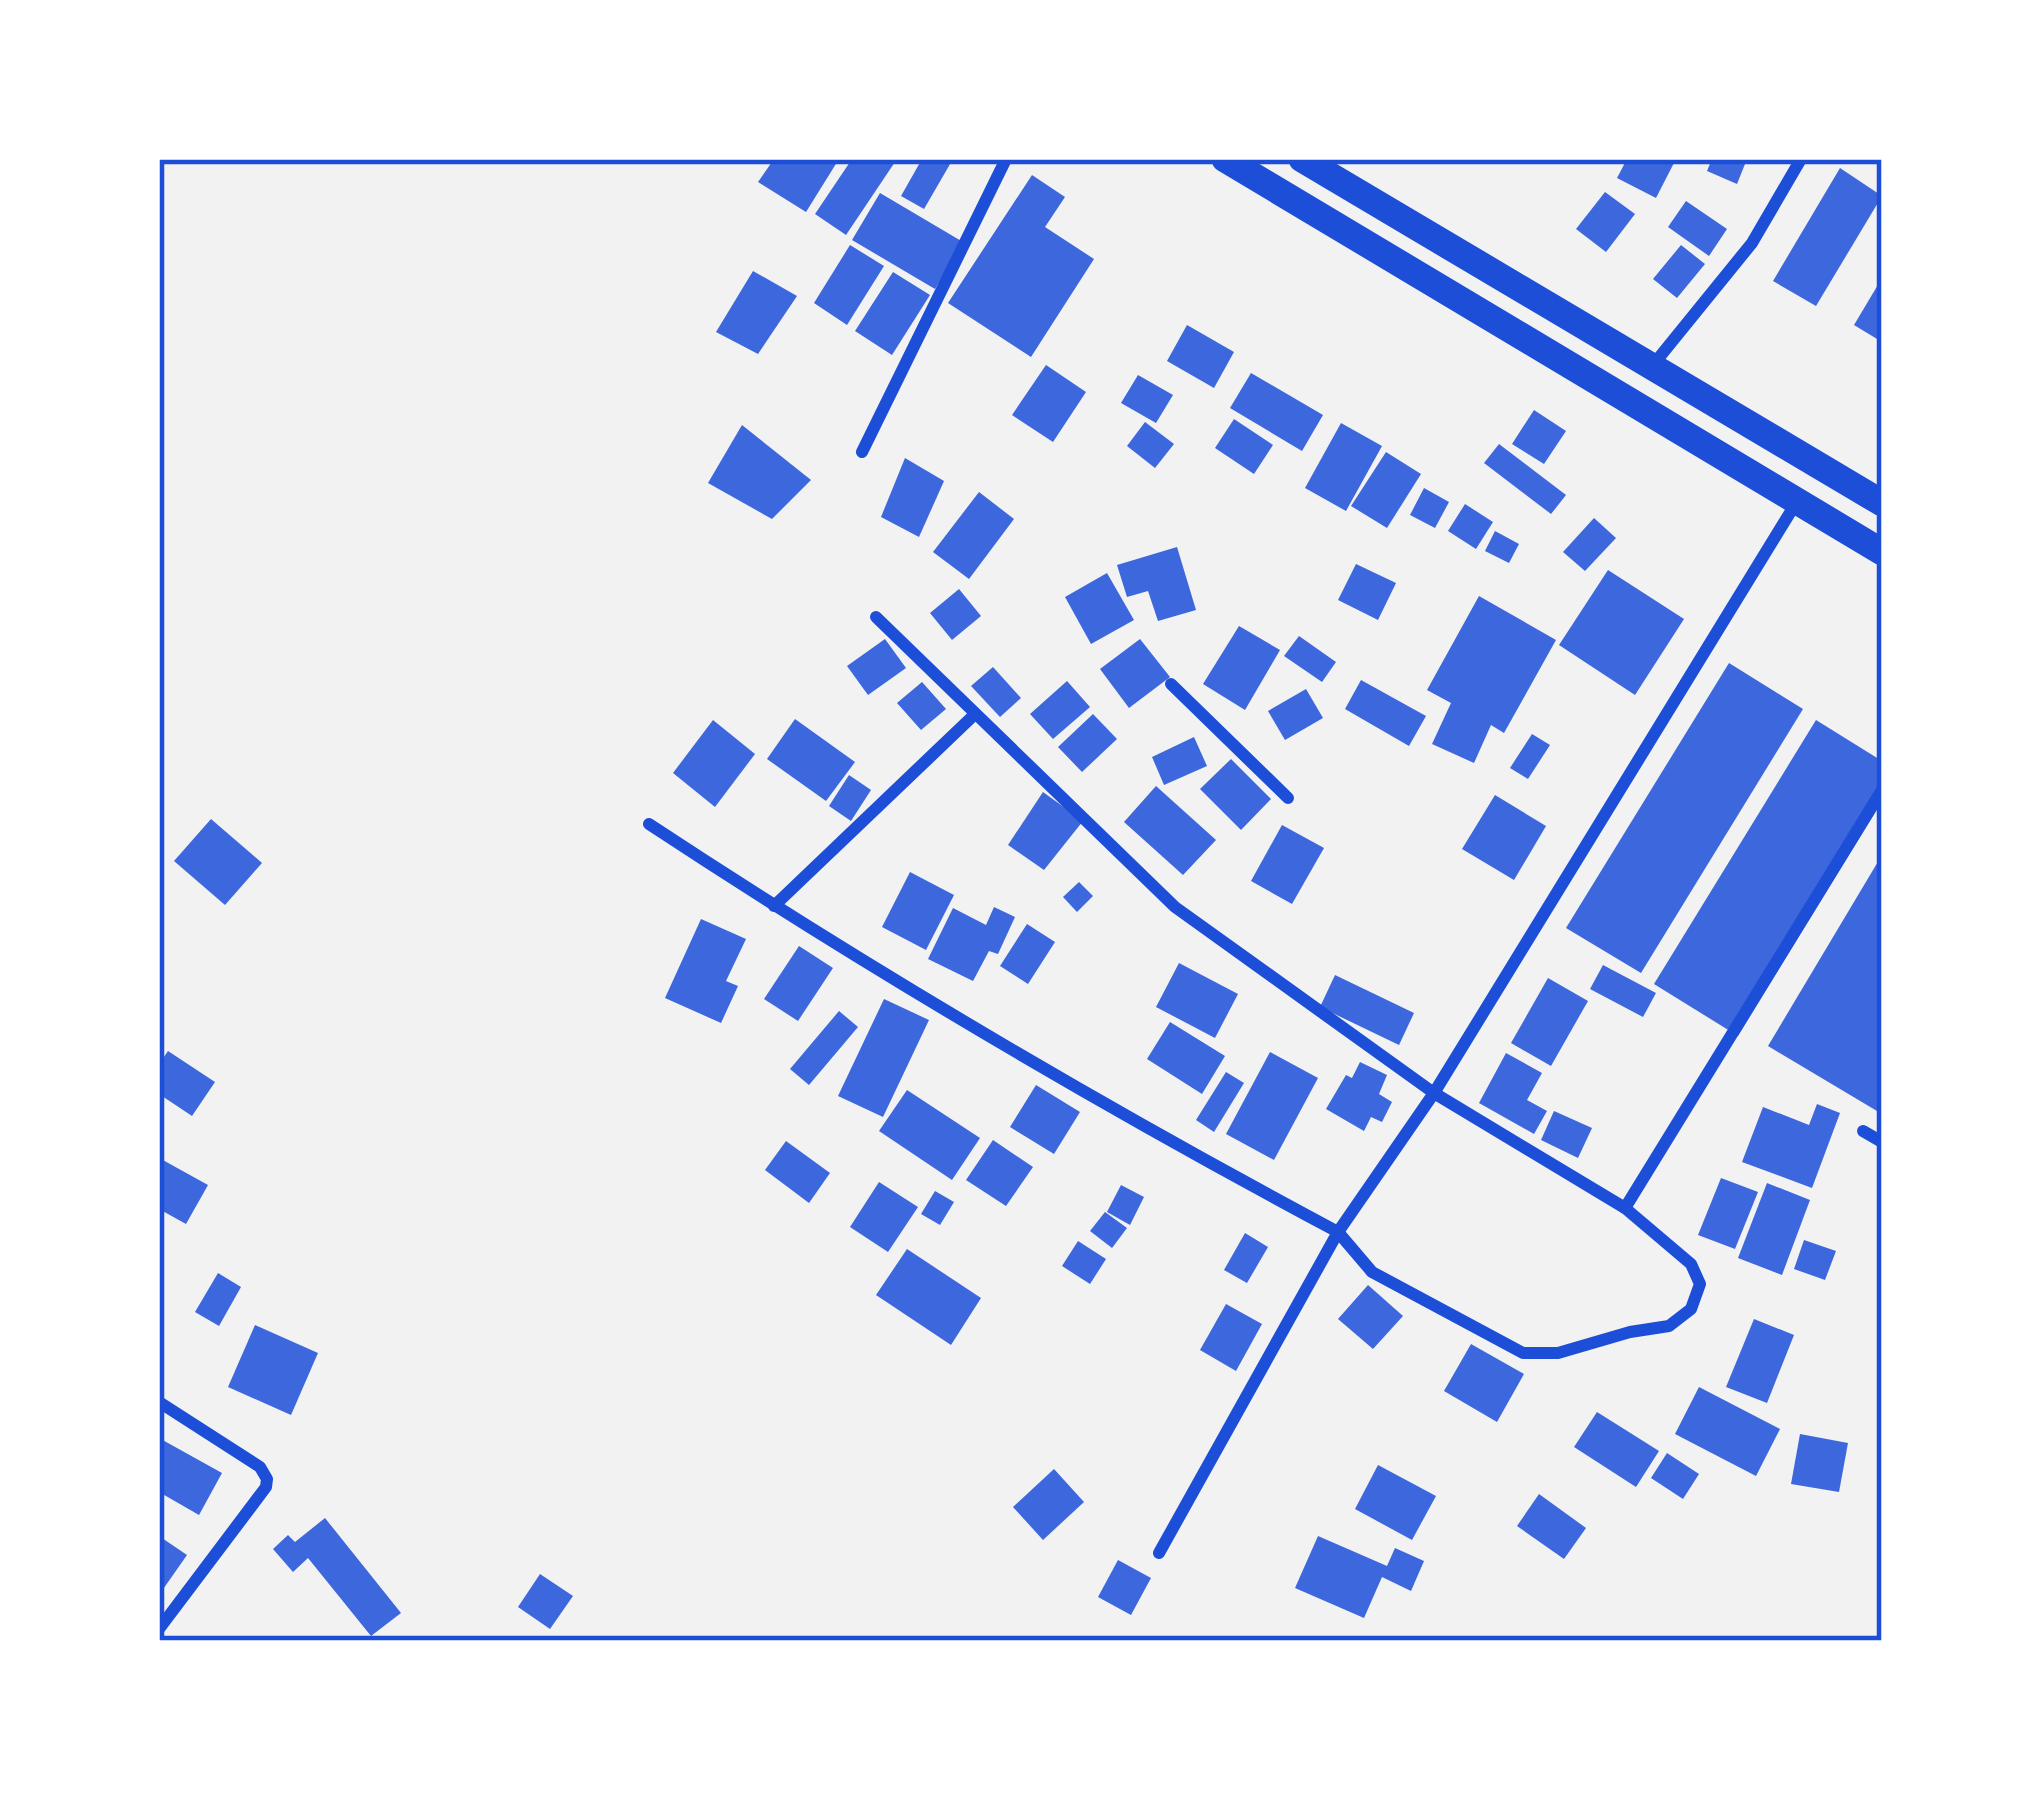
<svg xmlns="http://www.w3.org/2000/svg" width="2041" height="1800" font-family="Roboto,sans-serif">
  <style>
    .building { fill: #3d67dc }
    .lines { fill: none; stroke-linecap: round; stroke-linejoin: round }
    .minor { stroke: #1d4ed8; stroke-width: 12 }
    .primary { stroke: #1d4ed8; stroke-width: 27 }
    .neatline { fill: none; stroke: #1d4ed8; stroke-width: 4.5 }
  </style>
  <rect width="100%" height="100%" fill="#f2f2f2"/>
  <g class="building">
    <polygon points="774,159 839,159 806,212 758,182"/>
    <polygon points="852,159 897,159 846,235 815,214"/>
    <polygon points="922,159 953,159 924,209 901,196"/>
    <polygon points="1627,159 1676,159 1656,198 1617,178"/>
    <polygon points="1712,159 1747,159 1737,184 1707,171"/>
    <polygon points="1840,168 1882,196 1816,306 1773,281"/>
    <polygon points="1032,175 1065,197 1045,227 1094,259 1031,357 948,303"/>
    <polygon points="1605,192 1635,214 1606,252 1576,229"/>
    <polygon points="880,193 963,242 935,289 852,240"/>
    <polygon points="1686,201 1727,229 1709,256 1668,227"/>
    <polygon points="850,245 884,266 847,325 814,303"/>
    <polygon points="1681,245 1705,264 1677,298 1653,279"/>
    <polygon points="753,271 797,296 758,354 716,332"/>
    <polygon points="893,272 930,295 892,355 855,331"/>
    <polygon points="1882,278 1882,342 1854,325"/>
    <polygon points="1187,325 1234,352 1214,388 1167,361"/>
    <polygon points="1046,365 1086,392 1053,442 1012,415"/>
    <polygon points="1251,373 1323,415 1302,451 1230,408"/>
    <polygon points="1138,375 1173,395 1156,423 1121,403"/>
    <polygon points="1534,410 1566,431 1544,464 1512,444"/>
    <polygon points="1234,419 1273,445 1254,474 1215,448"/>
    <polygon points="1145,422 1174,444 1155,468 1127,446"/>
    <polygon points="1341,423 1382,446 1346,511 1305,488"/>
    <polygon points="742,425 811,480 772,519 708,483"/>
    <polygon points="1499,444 1566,495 1551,514 1484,463"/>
    <polygon points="1386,452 1421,474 1387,528 1351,506"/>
    <polygon points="905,458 944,481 919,537 881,517"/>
    <polygon points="1424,488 1449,502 1435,528 1410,515"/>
    <polygon points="979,492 1014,519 969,579 933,552"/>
    <polygon points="1465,504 1493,522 1476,549 1448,531"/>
    <polygon points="1594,518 1616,538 1585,571 1563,552"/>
    <polygon points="1495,531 1519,544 1509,563 1485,551"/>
    <polygon points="1177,547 1196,610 1158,621 1148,591 1127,597 1117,565"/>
    <polygon points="1356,564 1396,583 1378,620 1338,600"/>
    <polygon points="1608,570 1684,619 1635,695 1559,645"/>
    <polygon points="1107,573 1134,620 1091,644 1065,597"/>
    <polygon points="959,589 981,616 952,640 930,613"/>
    <polygon points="1479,596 1556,640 1504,733 1491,725 1474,763 1432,744 1451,703 1427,690"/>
    <polygon points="1239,626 1280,650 1245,710 1203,684"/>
    <polygon points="1299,636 1336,662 1322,682 1284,656"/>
    <polygon points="885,639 906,668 868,695 847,666"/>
    <polygon points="1140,639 1170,677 1129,708 1100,669"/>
    <polygon points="1729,663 1803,709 1641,973 1566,928"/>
    <polygon points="993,667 1021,698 1000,717 971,686"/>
    <polygon points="1361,680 1426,716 1409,746 1345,709"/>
    <polygon points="1067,681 1090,707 1053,739 1030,714"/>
    <polygon points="922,682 946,709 921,730 897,703"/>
    <polygon points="1306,689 1323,718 1285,740 1268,711"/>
    <polygon points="1093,714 1117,739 1082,772 1058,747"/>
    <polygon points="795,719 855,762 826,801 767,759"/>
    <polygon points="713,720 755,754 715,807 673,773"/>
    <polygon points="1816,720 1882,761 1882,801 1738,1036 1654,984"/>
    <polygon points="1532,734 1550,745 1528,779 1510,768"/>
    <polygon points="1194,737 1207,766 1164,785 1152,757"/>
    <polygon points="1231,759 1271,799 1241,830 1200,789"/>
    <polygon points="849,775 871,790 851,821 829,806"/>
    <polygon points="1156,786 1216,840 1183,875 1124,822"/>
    <polygon points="1043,792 1083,821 1044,870 1008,845"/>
    <polygon points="1495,795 1546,826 1514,880 1462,849"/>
    <polygon points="211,819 262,863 225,905 174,861"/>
    <polygon points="1282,825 1324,848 1292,904 1251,881"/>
    <polygon points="1882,855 1882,1114 1768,1046"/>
    <polygon points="910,872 954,895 926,950 882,927"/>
    <polygon points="1079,882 1093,896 1077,912 1063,897"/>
    <polygon points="994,907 1015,917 998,954 989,951 973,981 928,959 953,908 986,925"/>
    <polygon points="701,919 746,939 726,981 738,986 721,1023 665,998"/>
    <polygon points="1027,924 1055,942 1028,984 1000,966"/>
    <polygon points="799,946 833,968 798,1021 764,999"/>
    <polygon points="1179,963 1238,994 1215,1038 1156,1007"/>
    <polygon points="1603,965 1656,993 1643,1017 1590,989"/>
    <polygon points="1335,975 1414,1013 1399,1045 1320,1007"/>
    <polygon points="1548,978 1588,1001 1551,1066 1511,1043"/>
    <polygon points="884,999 929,1020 883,1117 838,1096"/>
    <polygon points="839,1011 858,1027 809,1085 790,1069"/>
    <polygon points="1170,1022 1225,1056 1202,1094 1147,1059"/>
    <polygon points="168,1051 215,1082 192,1116 159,1094 159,1064"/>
    <polygon points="1270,1052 1318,1078 1274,1160 1226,1134"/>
    <polygon points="1506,1053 1542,1073 1527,1100 1547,1111 1534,1134 1479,1103"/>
    <polygon points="1360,1062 1387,1075 1379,1094 1392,1102 1382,1122 1371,1117 1364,1131 1326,1109 1346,1075 1352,1078"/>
    <polygon points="1226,1072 1244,1083 1214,1132 1196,1120"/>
    <polygon points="1036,1085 1080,1112 1054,1154 1010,1127"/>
    <polygon points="907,1090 980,1138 952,1180 879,1131"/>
    <polygon points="1817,1104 1840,1113 1812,1188 1742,1162 1763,1107 1809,1125"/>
    <polygon points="1554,1111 1592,1128 1578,1158 1541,1140"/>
    <polygon points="993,1140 1033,1167 1006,1206 966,1180"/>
    <polygon points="786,1141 830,1173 809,1203 765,1170"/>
    <polygon points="161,1159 208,1185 186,1224 159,1209"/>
    <polygon points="1721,1178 1758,1192 1735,1249 1698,1235"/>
    <polygon points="879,1182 918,1207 888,1252 850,1227"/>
    <polygon points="1767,1183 1810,1200 1782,1275 1738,1258"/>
    <polygon points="1121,1185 1144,1197 1130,1225 1107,1212"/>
    <polygon points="935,1191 954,1202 940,1225 921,1214"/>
    <polygon points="1105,1212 1127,1228 1112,1248 1090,1231"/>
    <polygon points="1245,1233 1268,1247 1247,1283 1224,1270"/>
    <polygon points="1804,1240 1836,1251 1825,1280 1794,1269"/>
    <polygon points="1078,1241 1106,1259 1090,1284 1062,1266"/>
    <polygon points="907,1249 981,1298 951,1345 876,1295"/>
    <polygon points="218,1273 241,1287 219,1326 195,1312"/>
    <polygon points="1368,1285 1403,1316 1373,1349 1338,1319"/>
    <polygon points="1226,1304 1262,1324 1236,1371 1200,1350"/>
    <polygon points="1754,1319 1794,1335 1767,1403 1726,1387"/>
    <polygon points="255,1325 318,1353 291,1415 228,1387"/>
    <polygon points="1471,1344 1524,1374 1497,1422 1444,1391"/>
    <polygon points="1699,1387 1780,1429 1756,1476 1675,1434"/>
    <polygon points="1597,1412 1659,1451 1636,1487 1574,1447"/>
    <polygon points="1800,1434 1848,1443 1839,1492 1791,1484"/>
    <polygon points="159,1438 222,1473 199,1515 159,1492"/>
    <polygon points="1667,1453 1699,1474 1683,1499 1651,1478"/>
    <polygon points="1378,1465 1436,1496 1412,1540 1355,1509"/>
    <polygon points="1054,1469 1084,1502 1043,1540 1013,1507"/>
    <polygon points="1539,1494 1586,1528 1564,1559 1517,1526"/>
    <polygon points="325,1518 401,1613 371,1636 308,1558 293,1572 273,1549 288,1535 295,1542"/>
    <polygon points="159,1536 187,1555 159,1595"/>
    <polygon points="1318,1536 1387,1566 1395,1548 1424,1561 1411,1591 1382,1577 1364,1618 1295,1588"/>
    <polygon points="1118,1560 1151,1578 1131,1615 1098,1597"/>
    <polygon points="540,1574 573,1596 550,1629 518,1607"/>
  </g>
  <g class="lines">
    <g class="minor">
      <polyline points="1653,365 1752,243 1801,159"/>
      <polyline points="862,452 1006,159"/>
      <polyline points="1171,684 1288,798"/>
      <path d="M649,824C872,971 1102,1106 1338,1232L1372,1272L1523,1353H1558L1630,1332L1669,1326L1691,1309L1700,1284L1691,1264L1625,1208L1434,1093L1175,907L876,617"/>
      <polyline points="774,906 974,715"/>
      <polyline points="1863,1131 1882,1142"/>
      <polyline points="1625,1208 1882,790"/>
      <polyline points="159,1402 260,1467 267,1479 266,1487 159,1629"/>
      <polyline points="1159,1553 1338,1232 1434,1093 1796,503"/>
    </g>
    <g class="primary">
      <polyline points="1225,159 1882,552"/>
      <polyline points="1302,159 1882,503"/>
    </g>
  </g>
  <rect width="2041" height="1800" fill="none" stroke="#ffffff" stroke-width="324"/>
  <rect x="162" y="162" width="1717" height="1476" class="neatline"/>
</svg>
